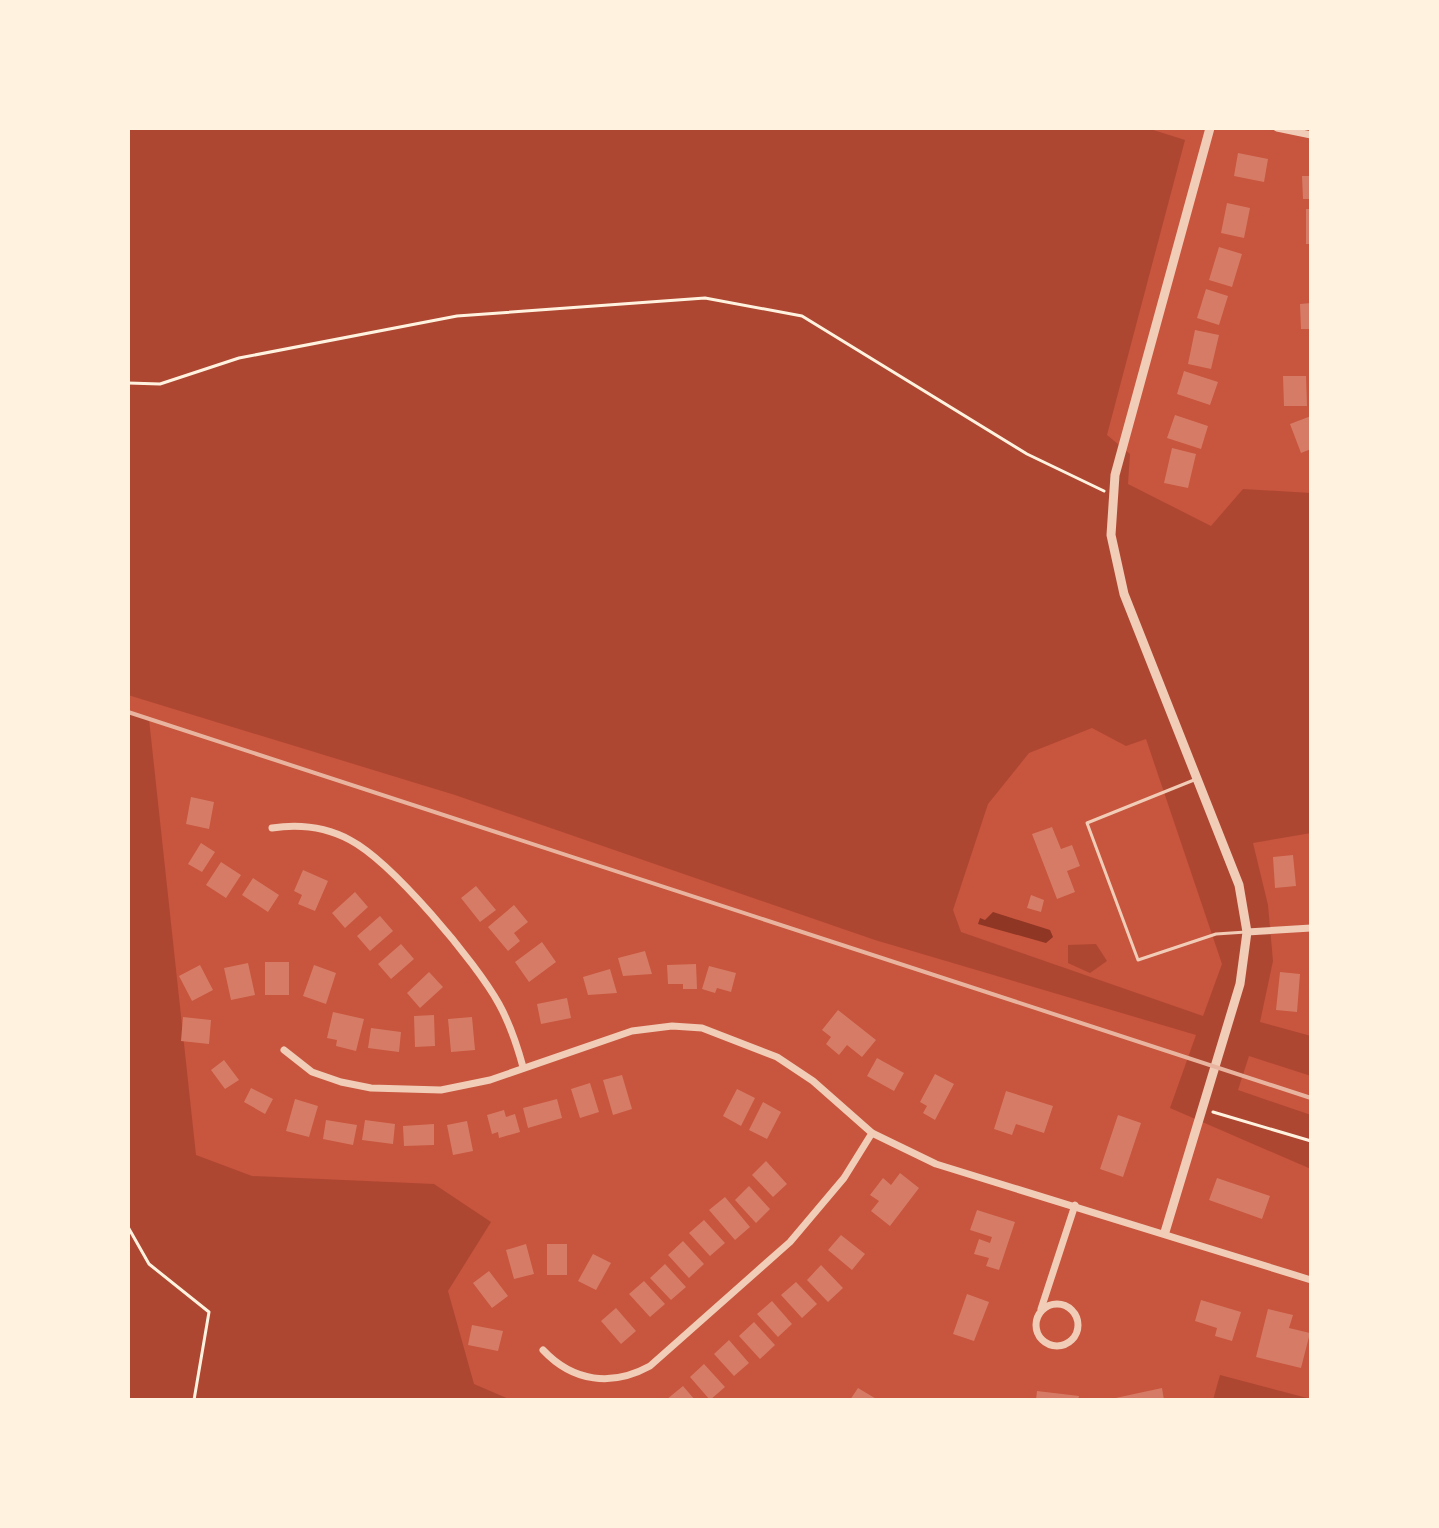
<svg xmlns="http://www.w3.org/2000/svg" width="1439" height="1528" font-family="Lato,sans-serif">
  <style>
    .green { fill: #ae4732; fill-rule: evenodd }
    .water { fill: #8f3625 }
    .building { fill: #d67c66 }
    .lines { fill: none; stroke-linecap: round; stroke-linejoin: round }
    .path { stroke: #fff3e0; stroke-width: 3 }
    .service { stroke: #f1ccb7; stroke-width: 3 }
    .minor { stroke: #f1ccb7; stroke-width: 7 }
    .tertiary { stroke: #f1ccb7; stroke-width: 9 }
    .rail { stroke: #e9b49f; stroke-width: 4 }
  </style>
  <rect width="100%" height="100%" fill="#c8553d"/>
  <g class="green">
    <path d="M128,128H1147L1185,140L1107,435L1130,454L1128,484L1211,526L1243,489L1311,493V833L1253,843L1268,905L1273,961L1260,1022L1311,1036V1076L1249,1056L1238,1090L1311,1115V1169L1170,1108L1196,1035L875,940L455,795L128,695ZM1092,728L1126,746L1146,739L1222,964L1203,1016L961,932L953,910L988,804L1029,753Z"/>
    <polygon points="128,712 149,719 196,1155 252,1176 434,1184 491,1222 448,1291 474,1384 511,1400 128,1400"/>
    <polygon points="1096,944 1107,961 1090,973 1068,963 1068,945"/>
    <polygon points="1220,1375 1311,1399 1311,1400 1213,1400"/>
  </g>
  <polygon class="water" points="993,912 1050,930 1053,937 1046,943 978,924 980,918 985,920"/>
  <g class="building">
    <polygon points="1238,153 1268,159 1264,182 1234,176"/>
    <polygon points="1302,176 1311,176 1311,199 1303,199"/>
    <polygon points="1227,203 1250,208 1244,238 1221,233"/>
    <rect x="1306" y="209" width="5" height="35"/>
    <polygon points="1219,247 1242,254 1232,287 1209,280"/>
    <polygon points="1206,289 1228,296 1219,325 1197,318"/>
    <polygon points="1311,303 1311,329 1301,329 1300,304"/>
    <polygon points="1195,330 1219,335 1211,369 1188,364"/>
    <polygon points="1184,371 1218,382 1210,405 1177,394"/>
    <polygon points="1283,376 1306,376 1307,406 1284,406"/>
    <polygon points="1175,415 1208,426 1201,449 1167,438"/>
    <polygon points="1311,416 1311,449 1301,453 1290,424"/>
    <polygon points="1172,448 1196,454 1188,488 1164,483"/>
    <polygon points="191,797 214,802 209,829 186,824"/>
    <polygon points="1052,827 1061,849 1072,845 1080,866 1067,871 1075,892 1057,899 1032,834"/>
    <polygon points="201,843 215,852 202,872 188,864"/>
    <polygon points="1293,855 1296,886 1275,888 1273,857"/>
    <polygon points="221,862 241,875 226,898 206,885"/>
    <polygon points="303,870 328,881 315,911 298,904 302,895 294,891"/>
    <polygon points="253,878 279,895 268,912 242,895"/>
    <polygon points="476,886 496,910 480,922 461,898"/>
    <polygon points="355,892 368,907 345,928 332,913"/>
    <polygon points="1031,895 1044,900 1041,912 1027,908"/>
    <polygon points="514,905 528,922 514,933 520,941 508,951 488,927"/>
    <polygon points="380,916 393,931 370,951 357,936"/>
    <polygon points="542,942 556,962 529,982 515,962"/>
    <polygon points="401,944 414,959 391,979 378,964"/>
    <polygon points="645,951 652,974 623,976 618,958"/>
    <rect x="265" y="962" width="24" height="33"/>
    <polygon points="248,963 255,995 231,1000 224,968"/>
    <polygon points="696,964 697,989 683,989 683,984 668,984 667,965"/>
    <polygon points="200,965 213,990 192,1001 179,976"/>
    <polygon points="314,965 336,973 326,1004 303,996"/>
    <polygon points="709,966 736,973 731,992 717,988 715,993 702,989"/>
    <polygon points="610,969 617,993 588,995 583,977"/>
    <polygon points="429,972 443,987 420,1008 407,993"/>
    <polygon points="1280,972 1300,974 1297,1012 1276,1010"/>
    <polygon points="567,998 571,1018 541,1024 537,1004"/>
    <polygon points="838,1010 876,1040 862,1057 847,1045 839,1055 826,1044 831,1037 822,1030"/>
    <polygon points="333,1012 364,1019 356,1051 336,1046 337,1040 327,1038"/>
    <polygon points="434,1015 435,1046 415,1047 414,1016"/>
    <polygon points="183,1017 211,1020 209,1044 181,1041"/>
    <polygon points="472,1017 475,1050 451,1052 448,1019"/>
    <polygon points="371,1028 401,1032 399,1052 368,1048"/>
    <polygon points="877,1058 904,1073 894,1091 867,1076"/>
    <polygon points="224,1060 239,1080 225,1089 211,1070"/>
    <polygon points="935,1074 954,1084 935,1120 923,1113 927,1106 920,1102"/>
    <polygon points="622,1075 632,1109 613,1115 603,1080"/>
    <polygon points="590,1083 599,1112 580,1118 571,1089"/>
    <polygon points="251,1088 273,1099 265,1114 244,1102"/>
    <polygon points="737,1089 755,1098 741,1126 723,1116"/>
    <polygon points="1006,1091 1053,1106 1044,1133 1016,1124 1012,1135 994,1129"/>
    <polygon points="295,1099 318,1106 309,1137 286,1131"/>
    <polygon points="557,1099 562,1118 528,1128 523,1108"/>
    <polygon points="763,1102 781,1112 767,1139 749,1130"/>
    <polygon points="504,1110 506,1117 515,1114 520,1132 499,1138 498,1132 492,1134 487,1115"/>
    <polygon points="1118,1115 1141,1123 1123,1177 1100,1169"/>
    <polygon points="326,1120 357,1125 353,1145 323,1139"/>
    <polygon points="365,1120 395,1124 393,1144 362,1140"/>
    <polygon points="467,1121 473,1151 453,1155 447,1125"/>
    <polygon points="434,1124 434,1145 404,1146 403,1126"/>
    <polygon points="766,1161 787,1184 773,1197 752,1175"/>
    <polygon points="900,1173 919,1188 890,1226 871,1211 879,1201 870,1195 883,1178 891,1185"/>
    <polygon points="1217,1178 1270,1196 1262,1219 1209,1200"/>
    <polygon points="749,1186 770,1209 756,1223 735,1200"/>
    <polygon points="725,1197 750,1227 735,1240 709,1210"/>
    <polygon points="977,1210 1015,1222 999,1270 986,1266 989,1258 974,1254 979,1239 990,1243 992,1237 970,1230"/>
    <polygon points="704,1220 725,1243 710,1256 689,1233"/>
    <polygon points="841,1235 865,1254 852,1270 828,1250"/>
    <polygon points="683,1241 704,1264 689,1278 668,1255"/>
    <polygon points="526,1244 534,1274 514,1279 506,1250"/>
    <rect x="547" y="1244" width="20" height="31"/>
    <polygon points="593,1254 611,1263 596,1290 578,1281"/>
    <polygon points="665,1264 686,1287 671,1300 650,1278"/>
    <polygon points="821,1265 843,1288 828,1302 807,1280"/>
    <polygon points="489,1271 508,1296 492,1308 473,1283"/>
    <polygon points="644,1281 665,1304 650,1317 629,1294"/>
    <polygon points="796,1282 817,1304 802,1318 781,1295"/>
    <polygon points="967,1294 989,1302 974,1341 953,1334"/>
    <polygon points="1201,1300 1241,1312 1232,1341 1215,1336 1217,1328 1195,1321"/>
    <polygon points="772,1301 792,1324 778,1337 757,1314"/>
    <polygon points="616,1308 636,1331 621,1344 601,1321"/>
    <polygon points="1268,1309 1293,1315 1289,1328 1310,1333 1301,1368 1256,1357"/>
    <polygon points="754,1322 775,1345 760,1359 739,1336"/>
    <polygon points="472,1325 503,1331 498,1351 468,1345"/>
    <polygon points="729,1340 749,1363 734,1376 714,1354"/>
    <polygon points="704,1364 725,1387 710,1400 690,1377"/>
    <polygon points="683,1386 695,1400 666,1400"/>
    <polygon points="858,1388 878,1400 850,1400"/>
    <polygon points="1162,1388 1164,1400 1112,1400 1111,1399"/>
    <polygon points="1037,1391 1079,1396 1078,1400 1036,1400"/>
  </g>
  <g class="lines">
    <g class="path">
      <polyline points="128,383 160,384 239,358 457,316 705,298 802,316 1027,454 1104,491"/>
      <polyline points="1213,1112 1311,1141"/>
      <polyline points="128,1227 149,1264 209,1312 194,1400"/>
    </g>
    <polyline class="service" points="1194,780 1087,823 1138,960 1216,934 1246,932"/>
    <g class="minor">
      <polyline points="1277,128 1311,135"/>
      <path d="M272,828C299,824 326,827 350,840C392,862 476,962 499,1004C510,1024 517,1045 523,1067"/>
      <polyline points="1247,932 1311,928"/>
      <polyline points="284,1050 312,1072 341,1082 371,1088 441,1090 490,1080 632,1031 672,1026 702,1028 777,1057 813,1081 872,1133 936,1164 1311,1280"/>
      <circle cx="1057" cy="1325" r="21"/>
      <polyline points="1041,1309 1075,1205"/>
      <path d="M543,1350C573,1382 612,1387 650,1366L790,1242L844,1178L872,1133"/>
    </g>
    <polyline class="tertiary" points="1165,1232 1240,984 1247,932 1239,885 1124,594 1111,535 1115,475 1210,128"/>
    <polyline class="rail" points="128,712 1311,1098"/>
  </g>
  <rect width="1439" height="1528" fill="none" stroke="#fff3e0" stroke-width="260"/>
</svg>
